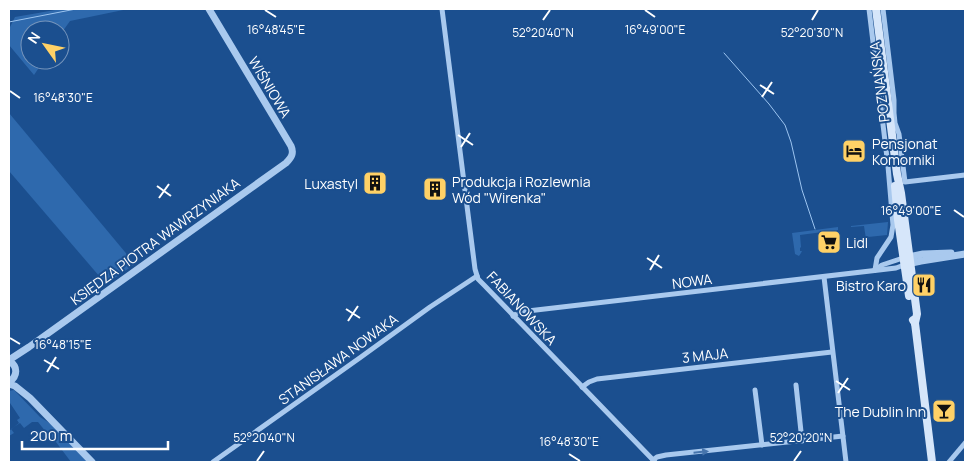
<svg xmlns="http://www.w3.org/2000/svg" width="974" height="471" font-family="Manrope,sans-serif">
  <style>
    .green { fill: #2e69ad }
    .lines { fill: none; stroke-linecap: round; stroke-linejoin: round }
    .stream { stroke: #9cc4f0; stroke-width: 1 }
    .minor { stroke: #a9c9ee; stroke-width: 5 }
    .tertiary { stroke: #a9c9ee; stroke-width: 7 }
    .secondary { stroke: #d6e6fa; stroke-width: 8 }
    .oneway { fill: #4674ac }
    .ticks { fill: none; stroke: #fff; stroke-width: 2 }
    .labels { text-anchor: middle; dominant-baseline: central; stroke-width: 4; stroke-linejoin: round; paint-order: stroke }
    .street-label { font-size: 14px; fill: #fff; stroke: #1b4f8f }
    .poi-label { font-size: 14px; fill: #fff; stroke: #1b4f8f; text-anchor: start }
    .ticks-label { font-size: 12px; text-anchor: middle; fill: #fff; stroke: #1b4f8f; stroke-width: 4; stroke-linejoin: round; paint-order: stroke }
  </style>
  <rect width="100%" height="100%" fill="#1b4f8f"/>
  <g class="green">
    <polygon points="61,9 128,9 70,21 60,35 60,30 30,30 30,60 44,60 34,75 9,45 9,29 15,17"/>
    <polygon points="9,113 135,264 106,284 9,171"/>
    <polygon points="888,222 887,235 868,237 869,246 867,246 864,226 851,227 851,226"/>
    <polygon points="838,227 838,230 800,235 801,247 800,248 800,251 802,251 801,253 799,256 795,254 792,233"/>
    <polygon points="14,390 40,417 51,424 88,462 71,462 56,442 50,437 38,422 32,422 24,428 20,423 11,429 14,433 9,436 9,431 19,423 17,420 20,418 10,403 9,403 9,391"/>
  </g>
  <g class="lines">
    <g class="stream">
      <polyline points="9,22 76,9"/>
      <polyline points="724,53 769,104 785,125 791,142 802,190 815,229"/>
    </g>
    <g class="minor">
      <polyline points="442,9 475,269 478,279 484,285 655,462"/>
      <polyline points="869,9 888,166 893,225 891,237 877,258 875,270"/>
      <polyline points="883,9 894,100 894,113 895,123 899,134 905,182 965,175"/>
      <polyline points="875,270 882,265 903,258"/>
      <polyline points="824,277 846,462"/>
      <polyline points="513,316 519,312 896,268 904,265"/>
      <polyline points="796,385 802,441"/>
      <polyline points="582,387 589,382 597,379 832,352"/>
      <polyline points="755,390 762,445"/>
      <polyline points="653,460 657,457 666,455 843,436"/>
      <polyline points="213,462 361,357 430,307 477,276"/>
      <polyline points="949,462 965,443"/>
    </g>
    <g class="tertiary">
      <polyline points="904,258 923,254 951,253"/>
      <polyline points="907,264 921,261 965,254"/>
      <path d="M9,360L29,347L286,163C292,157 294,153 291,146L209,9"/>
      <path d="M9,361C18,366 18,376 9,382"/>
      <polyline points="9,384 15,386 30,398 92,462"/>
    </g>
    <g class="secondary">
      <polyline points="876,9 897,174 901,193 917,314 915,323"/>
      <polyline points="895,186 898,220 909,296"/>
      <polyline points="913,320 915,323 932,462"/>
    </g>
  </g>
  <defs><path id="oneway-solid" d="M-6-.8H1V-3.2L6.5 0L1 3.2V.8H-6Z" transform="scale(1.25)"/></defs>
  <use class="oneway" href="#oneway-solid" transform="translate(701 452) rotate(-6)"/>
  <path class="ticks" d="M265,10L276,17M645,10L655,17M543,20L550,10M812,20L818,10M760,85L774,94M10,91L20,98M762,97L772,82M458,135L473,145M461,147L470,133M157,186L171,196M159,198L169,184M954,210L964,217M647,258L662,268M650,270L659,255M346,309L360,318M348,321L358,306M10,338L20,344M44,360L59,369M47,372L56,357M836,381L850,390M838,393L848,378M569,454L580,461M257,461L264,451M794,461L801,451"/>
  <defs>
    <g id="hotel-square" transform="scale(1.25)"><rect x="-9" y="-9" width="18" height="18" rx="4" fill="#ffd166" stroke="#1b4f8f"/><path d="M-6-4.5h1.5V1H6V5H4.5V3h-9V5H-6ZM-4 0a1.8 1.8 0 1 1 3.6 0ZM.5 0V-2.5h3Q6-2.5 6 0Z" fill="#111"/></g>
    <g id="building-square" transform="scale(1.25)"><rect x="-9" y="-9" width="18" height="18" rx="4" fill="#ffd166" stroke="#1b4f8f"/><path d="M-4-6H4V6H1V3H-1V6H-4ZM-2.5-4.3h1.7v1.8h-1.7ZM.8-4.3h1.7v1.8H.8ZM-2.5-1h1.7V.8h-1.7ZM.8-1h1.7V.8H.8Z" fill="#111"/></g>
    <g id="supermarket-square" transform="scale(1.25)"><rect x="-9" y="-9" width="18" height="18" rx="4" fill="#ffd166" stroke="#1b4f8f"/><path d="M-6-5.5h2.5l.6 2H6L4.5 2H-2.5L-4.4-4H-6ZM-1.5 3.2a1.3 1.3 0 1 0 .1 0ZM3 3.2a1.3 1.3 0 1 0 .1 0Z" fill="#111"/></g>
    <g id="restaurant-square" transform="scale(1.25)"><rect x="-9" y="-9" width="18" height="18" rx="4" fill="#ffd166" stroke="#1b4f8f"/><path d="M-5-6h1v4h1v-4h1v4h1v-4h1v5L-1.5 .5V6h-2V.5L-5-1ZM5-6V6H3V1.5H1.5Q1.5-4 5-6Z" fill="#111"/></g>
    <g id="bar-square" transform="scale(1.25)"><rect x="-9" y="-9" width="18" height="18" rx="4" fill="#ffd166" stroke="#1b4f8f"/><path d="M-6-5H6L.8 .8V4.5H3.5V6h-7V4.5H-.8V.8Z" fill="#111"/></g>
  </defs>
  <g fill-rule="evenodd">
    <use href="#hotel-square" x="854" y="151"/>
    <use href="#building-square" x="375" y="183"/>
    <use href="#building-square" x="435" y="189"/>
    <use href="#supermarket-square" x="829" y="242"/>
    <use href="#restaurant-square" x="924" y="285"/>
    <use href="#bar-square" x="944" y="411"/>
  </g>
  <g class="labels">
    <g class="street-label">
      <text transform="translate(879 82) rotate(-97)">POZNAŃSKA</text>
      <text transform="translate(270 87) rotate(59)">WIŚNIOWA</text>
      <text transform="translate(155 241) rotate(-36)">KSIĘDZA PIOTRA WAWRZYNIAKA</text>
      <text transform="translate(692 281) rotate(-7)">NOWA</text>
      <text transform="translate(522 308) rotate(47)">FABIANOWSKA</text>
      <text transform="translate(705 355) rotate(-6)">3 MAJA</text>
      <text transform="translate(338 359) rotate(-36)">STANISŁAWA NOWAKA</text>
    </g>
    <g class="poi-label">
      <text x="872" y="143">Pensjonat<tspan x="872" dy="16">Komorniki</tspan></text>
      <text x="452" y="181">Produkcja i Rozlewnia<tspan x="452" dy="16">Wód "Wirenka"</tspan></text>
      <text x="358" y="183" text-anchor="end">Luxastyl</text>
      <text x="846" y="242">Lidl</text>
      <text x="906" y="285" text-anchor="end">Bistro Karo</text>
      <text x="926" y="411" text-anchor="end">The Dublin Inn</text>
    </g>
  </g>
  <g class="ticks-label">
    <text x="276" y="34">16°48'45"E</text>
    <text x="655" y="34">16°49'00"E</text>
    <text x="543" y="37">52°20'40"N</text>
    <text x="812" y="37">52°20'30"N</text>
    <text x="63" y="102">16°48'30"E</text>
    <text x="911" y="215">16°49'00"E</text>
    <text x="63" y="349">16°48'15"E</text>
    <text x="264" y="442">52°20'40"N</text>
    <text x="801" y="442">52°20'20"N</text>
    <text x="569" y="446">16°48'30"E</text>
  </g>
  <rect width="974" height="471" fill="none" stroke="#ffffff" stroke-width="20"/>
  <g transform="translate(45 45) rotate(303)"><circle r="24" fill="#1b4f8f" stroke="#7695bc"/>
  <path d="M0-4L9 19L0 12L-9 19Z" fill="#ffd166"/>
  <text y="-8" font-size="14" font-weight="bold" text-anchor="middle" fill="#ffffff">N</text>
  </g>
  <path d="M22 441v8h146v-8" fill="none" stroke="#ffffff" stroke-width="2.5"/>
  <text x="30" y="441" font-size="15" fill="#ffffff" stroke="#1b4f8f" stroke-width="4" paint-order="stroke">200 m</text>
</svg>
